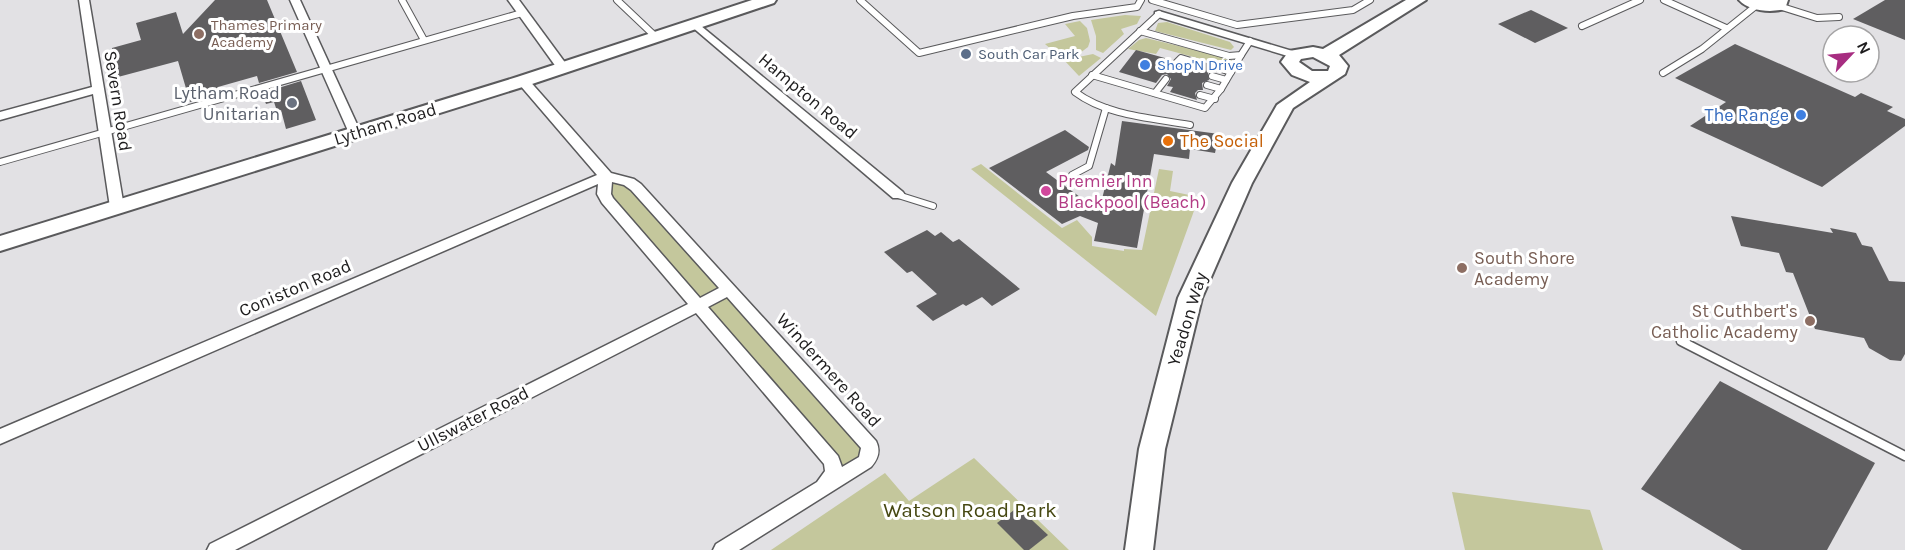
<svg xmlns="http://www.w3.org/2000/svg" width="1905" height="550" font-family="Karla,sans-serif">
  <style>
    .green { fill: #c4c79c }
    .building { fill: #5f5e60 }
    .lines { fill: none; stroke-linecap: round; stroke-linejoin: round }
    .lane-far1-casing { stroke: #5a5a5c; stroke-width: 8 }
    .lane-casing { stroke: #5a5a5c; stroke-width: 11 }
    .street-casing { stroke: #5a5a5c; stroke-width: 3 }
    .secondary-casing { stroke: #5a5a5c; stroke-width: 4 }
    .lane-far1 { stroke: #fff; stroke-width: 6 }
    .lane { stroke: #fff; stroke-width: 8 }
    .street { fill: #fff; fill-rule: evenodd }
    .secondary { fill: #fff; fill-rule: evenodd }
    .education-dot { fill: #8d6e63; stroke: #fff; stroke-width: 2 }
    .service-dot { fill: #5c6f8a; stroke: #fff; stroke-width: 2 }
    .shop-dot { fill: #3f7fe0; stroke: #fff; stroke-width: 2 }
    .worship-dot { fill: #6b7280; stroke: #fff; stroke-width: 2 }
    .food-dot { fill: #e8710a; stroke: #fff; stroke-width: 2 }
    .hotel-dot { fill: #d1479c; stroke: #fff; stroke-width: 2 }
    .labels { text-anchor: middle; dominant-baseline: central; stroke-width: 6; stroke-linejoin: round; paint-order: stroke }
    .far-education-label { font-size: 15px; fill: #785e54; stroke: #fff; text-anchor: start }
    .far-service-label { font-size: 15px; fill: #4e5e75; stroke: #fff; text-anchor: start }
    .far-shop-label { font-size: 15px; fill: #366cbe; stroke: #fff; text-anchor: start }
    .worship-label { font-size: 18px; fill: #5b616d; stroke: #fff; text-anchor: end }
    .street-label { font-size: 18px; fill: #1d1c1d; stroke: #fff }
    .shop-label { font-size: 18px; fill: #366cbe; stroke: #fff; text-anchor: end }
    .food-label { font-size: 18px; fill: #c56008; stroke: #fff; text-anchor: start }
    .hotel-label { font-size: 18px; fill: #b23c85; stroke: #fff; text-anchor: start }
    .education-label { font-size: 18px; fill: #785e54; stroke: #fff; text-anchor: start }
    .near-park-label { font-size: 21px; fill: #464812; stroke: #fff }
  </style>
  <rect width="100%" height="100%" fill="#e2e1e4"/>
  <g class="green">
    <polygon points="1125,15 1141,16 1137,24 1121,29 1124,34 1103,53 1096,50 1096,36 1091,20"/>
    <polygon points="1080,21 1087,28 1090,41 1088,47 1080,53 1061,58 1045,44 1075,36 1065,24"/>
    <polygon points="1167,22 1230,42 1234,47 1231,50 1155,31 1158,23"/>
    <polygon points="1146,38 1228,58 1234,62 1227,66 1160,48 1156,54 1128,49 1139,40"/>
    <polygon points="1093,54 1101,58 1079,76 1064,60"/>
    <polygon points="981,164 1062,228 1077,220 1092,237 1092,246 1124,251 1124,249 1142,250 1159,169 1173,171 1170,191 1199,197 1156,316 971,169"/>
    <polygon points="606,176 623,180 870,452 834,472 607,200"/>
    <polygon points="974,458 1069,550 771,550 885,473 909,501"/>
    <polygon points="1452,492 1590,510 1603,550 1465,550"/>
  </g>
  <g class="building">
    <polygon points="215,0 267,0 297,72 259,83 257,76 218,87 220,94 190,102 178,61 118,77 112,48 141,40 136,23 176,12 183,34"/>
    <polygon points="1885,0 1905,0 1905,40 1853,19"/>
    <polygon points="1531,10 1568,28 1535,43 1498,24"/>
    <polygon points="1735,44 1855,97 1861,93 1893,107 1887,111 1905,119 1905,126 1822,187 1690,126 1726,102 1675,78"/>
    <polygon points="1136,50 1172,60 1171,64 1174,68 1182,64 1193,66 1196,60 1214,65 1214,71 1208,73 1209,80 1202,83 1203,90 1198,90 1195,93 1197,100 1170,92 1173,87 1167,86 1171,79 1167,74 1162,75 1156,83 1119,72"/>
    <polygon points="301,81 316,120 286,129 281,110 277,111 274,102 266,104 262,93"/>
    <polygon points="1122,121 1219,134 1215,153 1190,149 1189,159 1154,154 1137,248 1094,241 1098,223 1080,216 1062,224 989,168 1065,130 1089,147 1088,150 1046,172 1099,211 1111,163 1115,166"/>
    <polygon points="1731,216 1833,233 1830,228 1856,233 1862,245 1872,247 1889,281 1905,282 1905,354 1901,361 1890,360 1869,348 1864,338 1815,329 1793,273 1786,272 1779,253 1741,246"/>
    <polygon points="927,230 935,236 941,232 953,242 959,239 1020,289 992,306 982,297 966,306 963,304 933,321 916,306 937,294 912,271 907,273 884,252"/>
    <polygon points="1720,381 1875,463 1827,550 1742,550 1641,489"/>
    <polygon points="1018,507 1048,535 1029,550 1024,550 997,523"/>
  </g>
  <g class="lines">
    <g class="lane-far1-casing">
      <g id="lane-far1">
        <polyline points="402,0 424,40"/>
        <polyline points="617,0 656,37"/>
        <polyline points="860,0 919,53 1073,16 1137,7 1141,0"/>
        <polyline points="1152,0 1237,25 1353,10 1370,0"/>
        <polyline points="1664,0 1726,28"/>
        <polyline points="1779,6 1817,18 1839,17"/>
        <path d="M1159,14L1075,92C1107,116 1152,118 1190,125"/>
        <polyline points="1582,26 1640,0"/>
        <polyline points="1140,31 1229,56 1241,55 1250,41"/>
        <polyline points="1176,63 1181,58 1191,61"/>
        <polyline points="1218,68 1231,72"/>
        <polyline points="1663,73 1702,49 1757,5"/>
        <polyline points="1092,75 1205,108 1221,89 1241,55"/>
        <polyline points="1212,76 1226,80"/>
        <polyline points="1207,85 1221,89"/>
        <polyline points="1155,93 1166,79"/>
        <polyline points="1200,95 1215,99"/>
        <polyline points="0,162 522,13"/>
        <polyline points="1084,185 1072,175 1089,166 1106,108"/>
        <polyline points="898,195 933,206"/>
      </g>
    </g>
    <g class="lane-casing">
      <polyline id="lane" points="1681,341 1905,456"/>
    </g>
    <g class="street-casing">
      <g id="street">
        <polygon points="79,0 89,0 124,207 117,212 110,207 93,94 0,120 0,112 92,87"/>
        <polygon points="290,0 300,0 361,133 360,136 350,136 349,133"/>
        <polygon points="508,0 519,0 569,68 567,71 559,71"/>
        <polygon points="1159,11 1299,53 1301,55 1299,57 1291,57 1155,16 1155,12"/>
        <polygon points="695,21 903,192 905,195 903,198 893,198 691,26 691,22"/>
        <path d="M523,77L527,78L611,173L634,179L641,184L876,441C881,451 878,459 871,467L739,550H713L716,544L817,482L825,471L824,464L696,313L235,550H207L210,544L688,304L602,203L597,194L598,184L0,444V429L597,175L519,84V78ZM612,182L624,185L631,190L719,288L700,298L613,198L611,194ZM727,297L861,448L859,457L842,467L838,456L708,307Z"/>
      </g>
    </g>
    <g class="secondary-casing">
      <g id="secondary">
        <polygon points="752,0 776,0 774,3 529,85 0,251 0,236 517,77"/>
        <path d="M1406,0H1426L1339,55L1348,66L1345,74L1293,108L1252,183L1202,298L1165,449L1153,550H1125L1139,449L1178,298L1232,183L1277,105L1310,82L1292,75L1281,62L1289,51L1313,47L1323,49ZM1313,57L1330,66L1328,71H1312L1299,62L1301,59Z"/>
        <path d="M1739,0H1788L1785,9C1770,13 1749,11 1739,0Z"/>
      </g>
    </g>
    <use href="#lane-far1" class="lane-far1"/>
    <use href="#lane" class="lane"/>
    <use href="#street" class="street"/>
    <use href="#secondary" class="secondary"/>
  </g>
  <g class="education-dot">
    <circle cx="199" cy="34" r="6"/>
    <circle cx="1462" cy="268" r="6"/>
    <circle cx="1810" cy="321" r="6"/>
  </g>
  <circle class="service-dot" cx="966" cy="54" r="6"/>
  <g class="shop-dot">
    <circle cx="1145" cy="65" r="6"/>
    <circle cx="1801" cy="115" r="6"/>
  </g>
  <circle class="worship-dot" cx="292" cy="103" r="6"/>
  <circle class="food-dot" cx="1168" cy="141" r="6"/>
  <circle class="hotel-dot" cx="1046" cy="191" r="6"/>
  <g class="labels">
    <g class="far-education-label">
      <text x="211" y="25">Thames Primary<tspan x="211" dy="17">Academy</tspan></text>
    </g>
    <g class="far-service-label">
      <text x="978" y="54">South Car Park</text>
    </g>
    <g class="far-shop-label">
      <text x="1157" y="65">Shop'N Drive</text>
    </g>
    <g class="worship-label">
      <text x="280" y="93">Lytham Road<tspan x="280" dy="21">Unitarian</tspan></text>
    </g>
    <g class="street-label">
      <text transform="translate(808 96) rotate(40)">Hampton Road</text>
      <text transform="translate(118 101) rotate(81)">Severn Road</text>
      <text transform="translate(385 124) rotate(-17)">Lytham Road</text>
      <text transform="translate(295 288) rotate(-23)">Coniston Road</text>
      <text transform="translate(1187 319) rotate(-73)">Yeadon Way</text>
      <text transform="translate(829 370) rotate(48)">Windermere Road</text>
      <text transform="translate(473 419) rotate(-27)">Ullswater Road</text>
    </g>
    <g class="shop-label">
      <text x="1789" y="115">The Range</text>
    </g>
    <g class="food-label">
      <text x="1180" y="141">The Social</text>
    </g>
    <g class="hotel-label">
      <text x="1058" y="181">Premier Inn<tspan x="1058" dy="21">Blackpool (Beach)</tspan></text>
    </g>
    <g class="education-label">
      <text x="1474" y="258">South Shore<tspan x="1474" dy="21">Academy</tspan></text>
      <text x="1798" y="311" text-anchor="end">St Cuthbert's<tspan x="1798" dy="21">Catholic Academy</tspan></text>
    </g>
    <g class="near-park-label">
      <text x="970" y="510">Watson Road Park</text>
    </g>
  </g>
  <g transform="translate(1851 54) rotate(64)"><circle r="28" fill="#ffffff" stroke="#a5a4a5" stroke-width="1.5"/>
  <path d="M0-4.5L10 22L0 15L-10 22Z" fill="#a72d81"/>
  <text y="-9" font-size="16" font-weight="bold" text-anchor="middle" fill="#1d1c1d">N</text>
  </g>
</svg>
